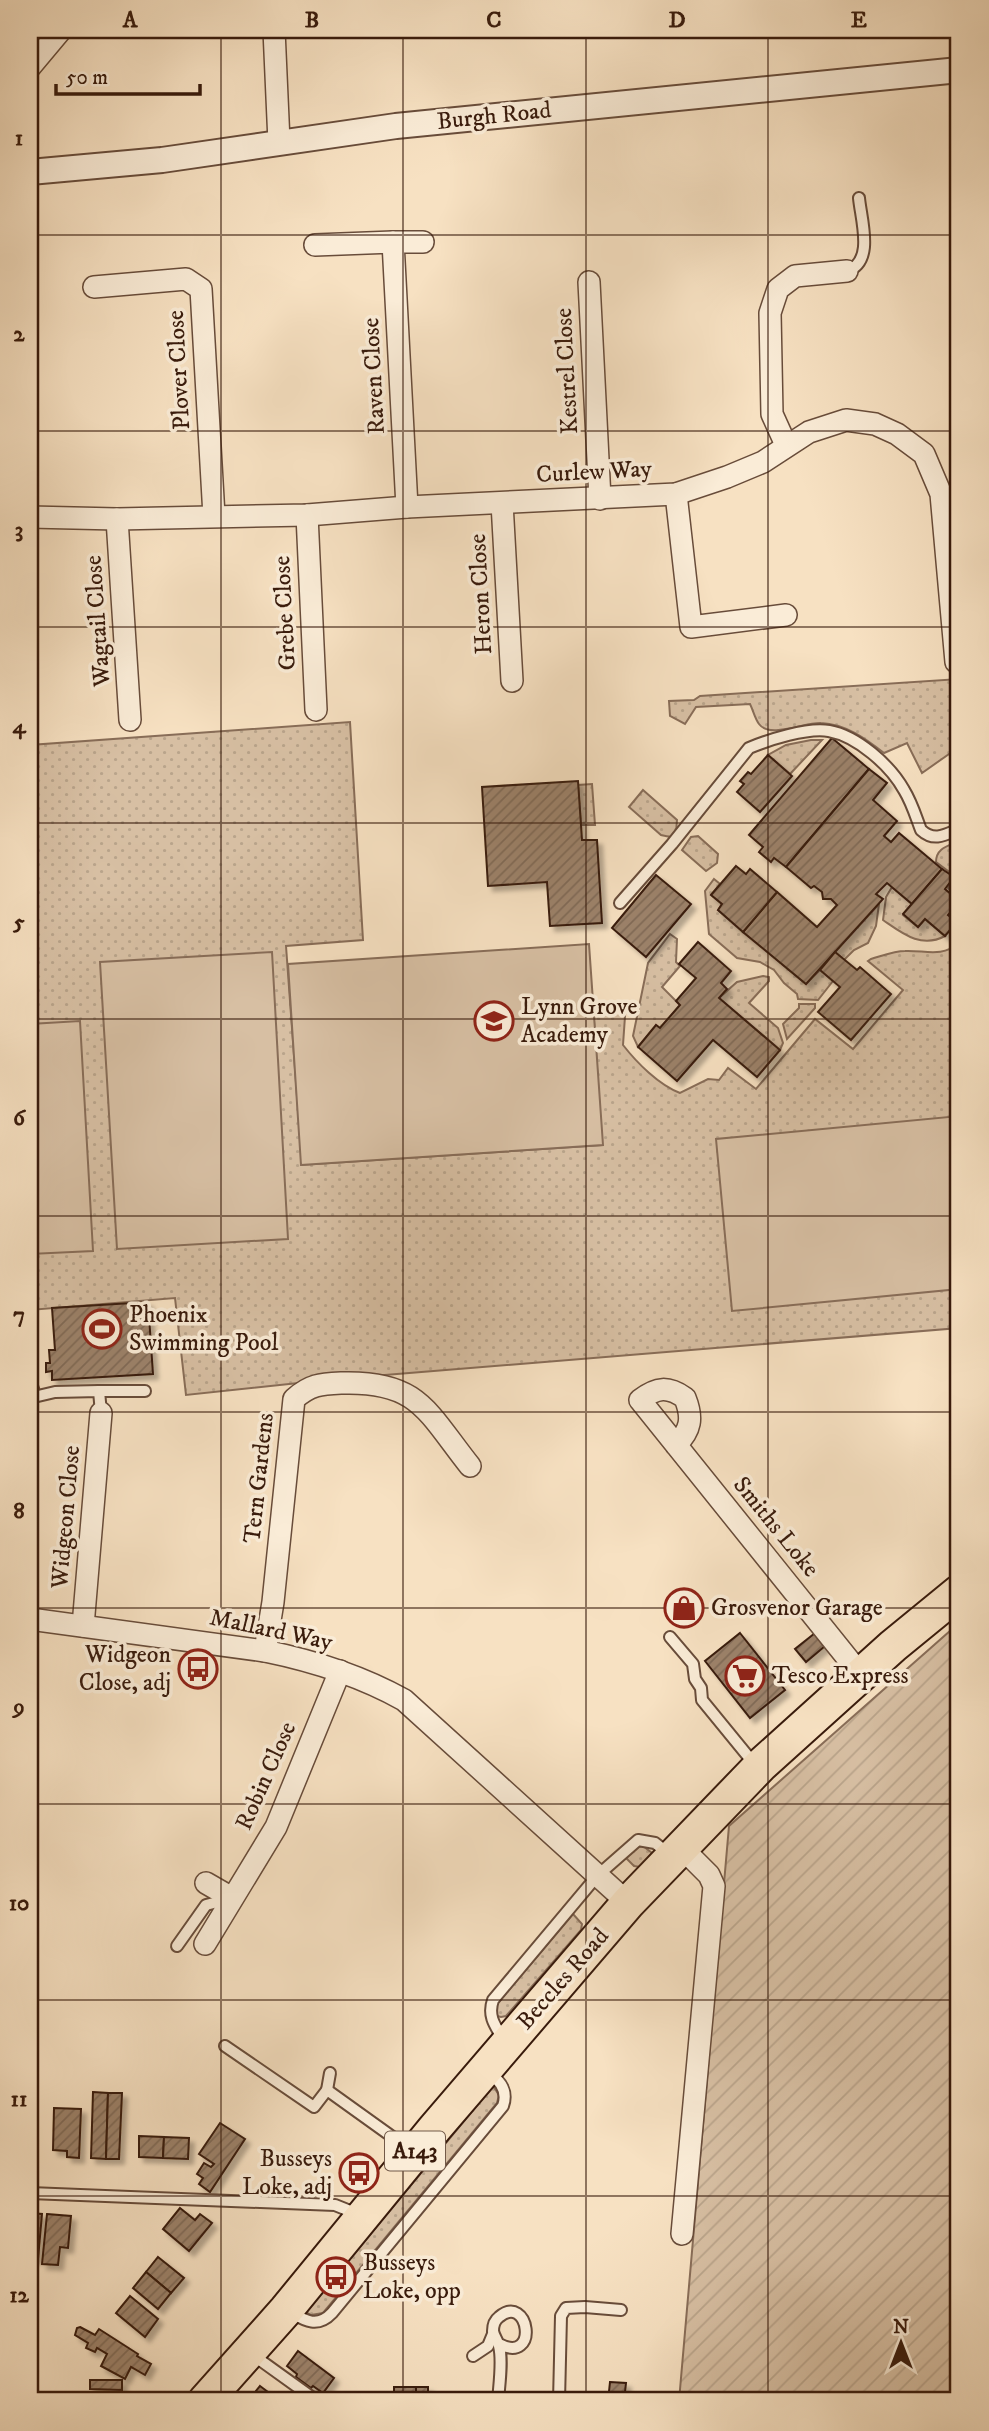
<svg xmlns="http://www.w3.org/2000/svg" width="989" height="2431" font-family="'IM FELL DW Pica',serif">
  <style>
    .grass { fill: url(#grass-dots); stroke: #886d58; stroke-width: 2 }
    .garden { fill: url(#garden-furrows); stroke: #886d58; stroke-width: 2 }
    .pitch { fill: #d7bfa3; stroke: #886d58; stroke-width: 2 }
    .building { fill: url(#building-hatch); stroke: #391b0c; stroke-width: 2; filter: url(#shadow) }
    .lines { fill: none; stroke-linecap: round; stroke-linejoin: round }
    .service-casing { stroke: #684c3a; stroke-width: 14 }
    .minor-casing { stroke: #684c3a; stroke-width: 24 }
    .tertiary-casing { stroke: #684c3a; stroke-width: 28 }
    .trunk-casing { stroke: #391b0c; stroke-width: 37 }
    .service { stroke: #faecd7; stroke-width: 10 }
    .minor { stroke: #faecd7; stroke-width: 21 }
    .tertiary { stroke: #faecd7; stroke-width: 24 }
    .trunk { stroke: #f7e1c2; stroke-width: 33 }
    .grid { fill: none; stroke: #391b0c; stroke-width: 2; stroke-opacity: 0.55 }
    .labels { text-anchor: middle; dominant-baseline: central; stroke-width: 7; stroke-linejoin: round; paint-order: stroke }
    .shield { fill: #faecd7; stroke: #735a49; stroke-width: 2 }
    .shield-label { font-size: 23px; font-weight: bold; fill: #391b0c }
    .street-label { font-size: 24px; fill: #391b0c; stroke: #faecd7 }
    .poi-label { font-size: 24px; fill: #391b0c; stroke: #faecd7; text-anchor: start }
    .neatline { fill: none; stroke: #391b0c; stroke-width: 2.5 }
    .grid-label { font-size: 23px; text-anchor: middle; font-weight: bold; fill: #391b0c }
  </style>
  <defs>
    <pattern id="grass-dots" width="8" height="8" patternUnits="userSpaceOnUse" patternTransform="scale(1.75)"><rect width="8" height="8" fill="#d7bfa3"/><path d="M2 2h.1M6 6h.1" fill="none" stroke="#b9a48b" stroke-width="1.8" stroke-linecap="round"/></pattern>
    <pattern id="garden-furrows" width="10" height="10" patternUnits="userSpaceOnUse" patternTransform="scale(1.75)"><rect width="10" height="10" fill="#d7bfa3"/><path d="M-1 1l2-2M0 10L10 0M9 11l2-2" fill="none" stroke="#b9a48b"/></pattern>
    <pattern id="building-hatch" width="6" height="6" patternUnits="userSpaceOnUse" patternTransform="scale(1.75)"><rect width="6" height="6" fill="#9c826b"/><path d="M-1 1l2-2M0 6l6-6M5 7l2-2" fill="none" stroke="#806a56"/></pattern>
    <filter id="shadow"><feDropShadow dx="5" dy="5" stdDeviation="2" flood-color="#0004"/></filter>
  </defs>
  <rect width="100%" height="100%" fill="#f7e1c2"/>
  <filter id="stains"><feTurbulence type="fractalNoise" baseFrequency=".00286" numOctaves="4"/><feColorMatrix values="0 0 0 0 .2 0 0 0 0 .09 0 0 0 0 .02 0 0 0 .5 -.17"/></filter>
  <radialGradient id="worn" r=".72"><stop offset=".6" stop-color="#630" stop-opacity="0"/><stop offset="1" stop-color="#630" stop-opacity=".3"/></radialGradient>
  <g class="grass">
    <path d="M959,679V747L922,773L907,743L884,753C866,739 846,724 821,723C805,722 770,739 759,724C755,719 753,710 750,704L696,707L685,724L670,716L669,701L694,700L700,696Z"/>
    <path d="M350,722L363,940L286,946L302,1165L602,1145L593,1005L626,1002L623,1045C637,1063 659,1085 680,1093L708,1079L719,1080L728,1068L756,1089L815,1019L853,1049L903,990L868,961L871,959C882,956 894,951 905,951C925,950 941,958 959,943V1328L336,1379L186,1395L175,1298L30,1310V745Z"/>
    <polygon points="811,740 822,740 790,774 768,755 786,745"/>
    <polygon points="592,784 595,825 581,825 578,785"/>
    <polygon points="643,790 677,820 676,832 670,837 661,835 629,807"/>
    <polygon points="698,836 718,854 717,863 706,871 682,850 691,837"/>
    <path d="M959,841V889L952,892L948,888L956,877L936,862C936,848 948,846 959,841Z"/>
    <polygon points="714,879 720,884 711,895 722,904 718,910 806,984 820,970 833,981 818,1000 798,999 797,994 784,983 774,970 760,962 737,958 709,934 705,891"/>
    <path d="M892,887L912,904L903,915L918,927L925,919L945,936C921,949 902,933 883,920L886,897Z"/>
    <polygon points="879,904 876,926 868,943 854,950 844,960 835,952"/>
    <polygon points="670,934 677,939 676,962 680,966 662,987 680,1005 660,1028 656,1026 638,1047 633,1036 648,963"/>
    <polygon points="763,976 769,977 769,981 749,1003 778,1028 783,1043 780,1050 719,998 737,982"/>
    <polygon points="799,1004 815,1004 815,1008 787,1039 783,1024 799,1008"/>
    <polygon points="643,1846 652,1853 640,1867 634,1866 626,1858 636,1847"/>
    <polygon points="573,1914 582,1924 581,1930 506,2016 501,2017 497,2016 497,2004"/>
    <polygon points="493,2086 499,2095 497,2103 323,2313 311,2315 306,2312"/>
  </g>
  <polygon class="garden" points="959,1623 959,2401 679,2401 729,1826"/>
  <g class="pitch">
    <polygon points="589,944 603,1145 301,1165 288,964"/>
    <polygon points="272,952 288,1239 117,1249 100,962"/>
    <polygon points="80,1021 93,1251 30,1254 30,1024"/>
    <polygon points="959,1116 959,1289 732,1311 716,1139"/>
  </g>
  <g class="building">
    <polygon points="832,738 869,769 786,867 774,858 771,862 759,852 763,847 749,835"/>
    <polygon points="768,755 792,776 760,812 737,792 744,784 740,781 748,772 751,774"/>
    <polygon points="869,769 887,783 873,800 897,821 884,836 891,842 899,833 942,869 912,904 887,883 876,894 883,899 806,984 743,932 777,892 817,927 837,905 831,899 823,899 822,892 814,886 811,888 786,867"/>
    <polygon points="578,781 582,840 597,840 602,923 550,926 547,882 488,886 482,787"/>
    <polygon points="736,866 746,874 750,869 777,892 743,932 718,910 722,904 711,895"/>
    <polygon points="942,869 954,877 945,889 959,901 948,915 957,922 945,936 925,919 918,927 903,914"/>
    <polygon points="656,875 691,904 646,957 612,928"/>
    <polygon points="698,942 731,971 721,983 727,989 719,998 780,1050 757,1077 713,1040 677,1081 638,1047 656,1025 660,1028 680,1005 676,1001 696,978 679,964"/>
    <polygon points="835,952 857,970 860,967 891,994 851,1040 818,1012 840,987 820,970"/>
    <polygon points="148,1302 153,1374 52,1380 52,1371 46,1372 46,1363 50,1363 49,1350 55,1350 52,1308"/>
    <polygon points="820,1629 831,1641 806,1662 795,1649"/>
    <polygon points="740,1633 785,1690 750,1718 705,1661"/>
    <polygon points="93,2092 108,2093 106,2159 91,2158"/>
    <polygon points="108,2093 122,2093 119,2159 106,2159"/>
    <polygon points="54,2108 81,2109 79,2158 67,2157 67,2151 53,2150"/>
    <polygon points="220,2123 245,2139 210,2192 199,2184 203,2178 197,2174 204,2163 211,2167 214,2164 199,2154"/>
    <polygon points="139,2136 164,2137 163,2158 139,2157"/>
    <polygon points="164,2137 189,2138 188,2159 163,2158"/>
    <polygon points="180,2208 195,2220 200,2214 212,2223 189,2251 163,2229"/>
    <polygon points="30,2213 42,2214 38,2259 30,2258"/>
    <polygon points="47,2214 71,2216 68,2248 60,2247 58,2265 42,2264"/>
    <polygon points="158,2257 184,2278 171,2293 146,2272"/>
    <polygon points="146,2272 171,2293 158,2309 133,2288"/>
    <polygon points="130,2296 158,2319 145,2337 116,2313"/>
    <polygon points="80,2327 95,2335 99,2329 138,2354 137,2356 151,2364 145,2375 131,2367 125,2379 101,2366 107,2354 97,2348 95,2352 86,2348 88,2343 75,2335 77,2328"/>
    <polygon points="298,2351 334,2378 323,2393 313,2386 311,2388 296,2377 297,2374 287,2366"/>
    <polygon points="90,2380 122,2380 122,2390 90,2389"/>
    <polygon points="610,2382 626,2383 624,2401 608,2401"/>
    <polygon points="260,2386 280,2401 248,2401"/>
    <rect x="394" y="2387" width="22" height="14"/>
    <polygon points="416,2387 428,2387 428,2397 439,2397 439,2401 416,2401"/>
    <polygon points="574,2393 587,2394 586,2401 573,2401"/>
    <polygon points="641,2393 655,2395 654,2401 640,2401"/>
    <polygon points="655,2395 668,2396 668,2401 654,2401"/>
  </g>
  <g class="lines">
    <g class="service-casing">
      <g id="service">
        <path d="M847,271C875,262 861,220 859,198"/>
        <path d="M620,903L672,844L749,748C768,740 808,727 829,731C857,736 890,765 904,790C912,803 916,817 921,830C934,842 945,835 959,829"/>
        <polyline points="30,1380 35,1395 38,1396 55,1392 99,1391 101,1413"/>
        <polyline points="99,1391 145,1391"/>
        <polyline points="670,1637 693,1664 695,1679 701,1688 702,1700 756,1766"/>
        <polyline points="177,1946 206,1905 229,1899"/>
        <path d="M505,2042C496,2027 487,2017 493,2000L597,1876L638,1840L655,1843L669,1854"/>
        <polyline points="225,2046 314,2107 327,2090 412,2151"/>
        <polyline points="327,2090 330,2073"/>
        <polyline points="30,2193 335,2205 360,2215"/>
        <path d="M288,2311C304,2320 317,2329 332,2313L503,2106C508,2092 501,2081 489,2073"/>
        <polyline points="253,2355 317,2401"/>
        <polyline points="473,2356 488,2346 493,2334"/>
        <path d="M498,2401C499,2386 503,2361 499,2346C498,2341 494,2337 493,2331C493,2326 495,2320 499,2317C529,2292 540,2365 499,2344"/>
        <polyline points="559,2401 561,2316 566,2308 585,2307 621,2310"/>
      </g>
    </g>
    <g class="minor-casing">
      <g id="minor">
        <polyline points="274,30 279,142"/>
        <polyline points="30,67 61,30"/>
        <polyline points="393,242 423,242"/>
        <polyline points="315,245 393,242 407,507"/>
        <polyline points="589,282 600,499"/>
        <polyline points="94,287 186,279 201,289 214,516"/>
        <polyline points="786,445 772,414 770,313 778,289 795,276 847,271"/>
        <polyline points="676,494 691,627 786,615"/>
        <polyline points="502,503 512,681"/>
        <polyline points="307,515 316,710"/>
        <polyline points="30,517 117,519 307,515 407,507 676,494 727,477 763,462 809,432 846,420 875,424 897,434 924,454 941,494 956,662"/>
        <polyline points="117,519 130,720"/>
        <path d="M676,1445C691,1430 693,1418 685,1398C668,1386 657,1387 640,1400L861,1675"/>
        <path d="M30,1619L265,1651C314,1661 361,1676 404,1700L628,1903"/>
        <polyline points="83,1626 101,1413"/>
        <path d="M265,1651L273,1602L294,1399C311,1384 321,1384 343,1383C419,1381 427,1412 470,1466"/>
        <polyline points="682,1848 709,1875 714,1886 682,2234"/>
        <polyline points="206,1883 232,1898"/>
        <polyline points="205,1944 276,1827 340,1671"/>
      </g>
    </g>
    <g class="tertiary-casing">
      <polyline id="tertiary" points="30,172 162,160 396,126 959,70"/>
    </g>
    <g class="trunk-casing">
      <polyline id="trunk" points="205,2401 286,2310 435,2128 628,1903 761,1765 893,1646 959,1592"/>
    </g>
    <use href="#service" class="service"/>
    <use href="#minor" class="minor"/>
    <use href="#tertiary" class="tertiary"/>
    <use href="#trunk" class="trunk"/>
  </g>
  <path class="grid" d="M221,30V2401M403,30V2401M586,30V2401M768,30V2401M30,235H959M30,431H959M30,627H959M30,823H959M30,1019H959M30,1216H959M30,1412H959M30,1608H959M30,1804H959M30,2000H959M30,2196H959"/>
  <defs>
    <g id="school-ring" transform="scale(2.0125)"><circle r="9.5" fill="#faecd7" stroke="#8f2418" stroke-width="1.5"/><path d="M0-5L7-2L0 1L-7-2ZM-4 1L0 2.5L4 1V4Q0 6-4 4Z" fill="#8f2418"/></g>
    <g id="stadium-ring" transform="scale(2.0125)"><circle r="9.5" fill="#faecd7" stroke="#8f2418" stroke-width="1.5"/><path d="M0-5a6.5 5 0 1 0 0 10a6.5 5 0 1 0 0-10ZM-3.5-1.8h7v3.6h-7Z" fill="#8f2418"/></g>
    <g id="shop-ring" transform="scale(2.0125)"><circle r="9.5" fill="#faecd7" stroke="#8f2418" stroke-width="1.5"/><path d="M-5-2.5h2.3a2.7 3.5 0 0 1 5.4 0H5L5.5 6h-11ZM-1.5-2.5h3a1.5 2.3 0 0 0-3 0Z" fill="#8f2418"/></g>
    <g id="bus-ring" transform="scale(2.0125)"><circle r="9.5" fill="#faecd7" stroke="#8f2418" stroke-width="1.5"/><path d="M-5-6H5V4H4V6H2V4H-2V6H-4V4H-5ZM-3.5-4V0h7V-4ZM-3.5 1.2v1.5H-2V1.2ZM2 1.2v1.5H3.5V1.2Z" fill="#8f2418"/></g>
    <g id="supermarket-ring" transform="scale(2.0125)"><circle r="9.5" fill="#faecd7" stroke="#8f2418" stroke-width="1.5"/><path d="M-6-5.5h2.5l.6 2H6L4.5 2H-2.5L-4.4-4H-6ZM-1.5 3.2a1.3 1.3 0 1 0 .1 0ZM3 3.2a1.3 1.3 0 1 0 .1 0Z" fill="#8f2418"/></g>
  </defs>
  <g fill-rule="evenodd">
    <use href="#school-ring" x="494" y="1021"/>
    <use href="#stadium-ring" x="102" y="1329"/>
    <use href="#shop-ring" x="684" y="1608"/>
    <use href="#bus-ring" x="198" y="1669"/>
    <use href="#supermarket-ring" x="745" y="1676"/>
    <use href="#bus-ring" x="359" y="2173"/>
    <use href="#bus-ring" x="336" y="2277"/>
  </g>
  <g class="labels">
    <rect class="shield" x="385" y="2131.5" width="60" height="39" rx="5"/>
    <g class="shield-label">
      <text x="415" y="2151">A143</text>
    </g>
    <g class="street-label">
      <text transform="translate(494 116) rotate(-6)">Burgh Road</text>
      <text transform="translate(179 370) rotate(-93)">Plover Close</text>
      <text transform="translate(567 371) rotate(-93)">Kestrel Close</text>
      <text transform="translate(374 376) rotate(-93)">Raven Close</text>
      <text transform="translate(594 472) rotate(-3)">Curlew Way</text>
      <text transform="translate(481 594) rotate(-93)">Heron Close</text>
      <text transform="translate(285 613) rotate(-93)">Grebe Close</text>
      <text transform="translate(98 621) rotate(-94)">Wagtail Close</text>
      <text transform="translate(259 1478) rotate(-84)">Tern Gardens</text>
      <text transform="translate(66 1517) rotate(-85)">Widgeon Close</text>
      <text transform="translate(776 1527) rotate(51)">Smiths Loke</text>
      <text transform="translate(271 1630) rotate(12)">Mallard Way</text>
      <text transform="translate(266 1776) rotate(-66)">Robin Close</text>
      <text transform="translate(563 1979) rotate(-49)">Beccles Road</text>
    </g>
    <g class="poi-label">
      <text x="521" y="1007">Lynn Grove<tspan x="521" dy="28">Academy</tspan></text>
      <text x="129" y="1315">Phoenix<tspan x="129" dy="28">Swimming Pool</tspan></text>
      <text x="711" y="1608">Grosvenor Garage</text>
      <text x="171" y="1655" text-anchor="end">Widgeon<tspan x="171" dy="28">Close, adj</tspan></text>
      <text x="772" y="1676">Tesco Express</text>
      <text x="332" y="2159" text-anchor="end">Busseys<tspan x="332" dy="28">Loke, adj</tspan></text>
      <text x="363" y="2263">Busseys<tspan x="363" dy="28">Loke, opp</tspan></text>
    </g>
  </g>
  <rect width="989" height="2431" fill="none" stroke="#f7e1c2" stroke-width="77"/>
  <g transform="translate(901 2343)" stroke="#faecd7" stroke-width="5" paint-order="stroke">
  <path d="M0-5L12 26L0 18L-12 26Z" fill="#391b0c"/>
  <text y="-10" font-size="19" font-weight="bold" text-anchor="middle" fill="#391b0c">N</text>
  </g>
  <path d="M56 84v10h144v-10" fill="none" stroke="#391b0c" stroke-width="3.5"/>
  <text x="66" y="84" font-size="21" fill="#391b0c" stroke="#faecd7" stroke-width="5" paint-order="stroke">50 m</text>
  <rect x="38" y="38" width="912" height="2354" class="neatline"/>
  <g class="grid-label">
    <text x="130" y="27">A</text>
    <text x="312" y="27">B</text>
    <text x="494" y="27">C</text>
    <text x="677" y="27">D</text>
    <text x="859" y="27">E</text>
    <text x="19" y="145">1</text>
    <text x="19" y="341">2</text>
    <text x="19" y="537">3</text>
    <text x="19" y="733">4</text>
    <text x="19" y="929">5</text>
    <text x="19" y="1125">6</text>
    <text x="19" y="1322">7</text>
    <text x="19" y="1518">8</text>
    <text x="19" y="1714">9</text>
    <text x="19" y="1910">10</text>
    <text x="19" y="2106">11</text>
    <text x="19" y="2302">12</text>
  </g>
  <rect width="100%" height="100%" filter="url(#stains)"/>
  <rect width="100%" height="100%" fill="url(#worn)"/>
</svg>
